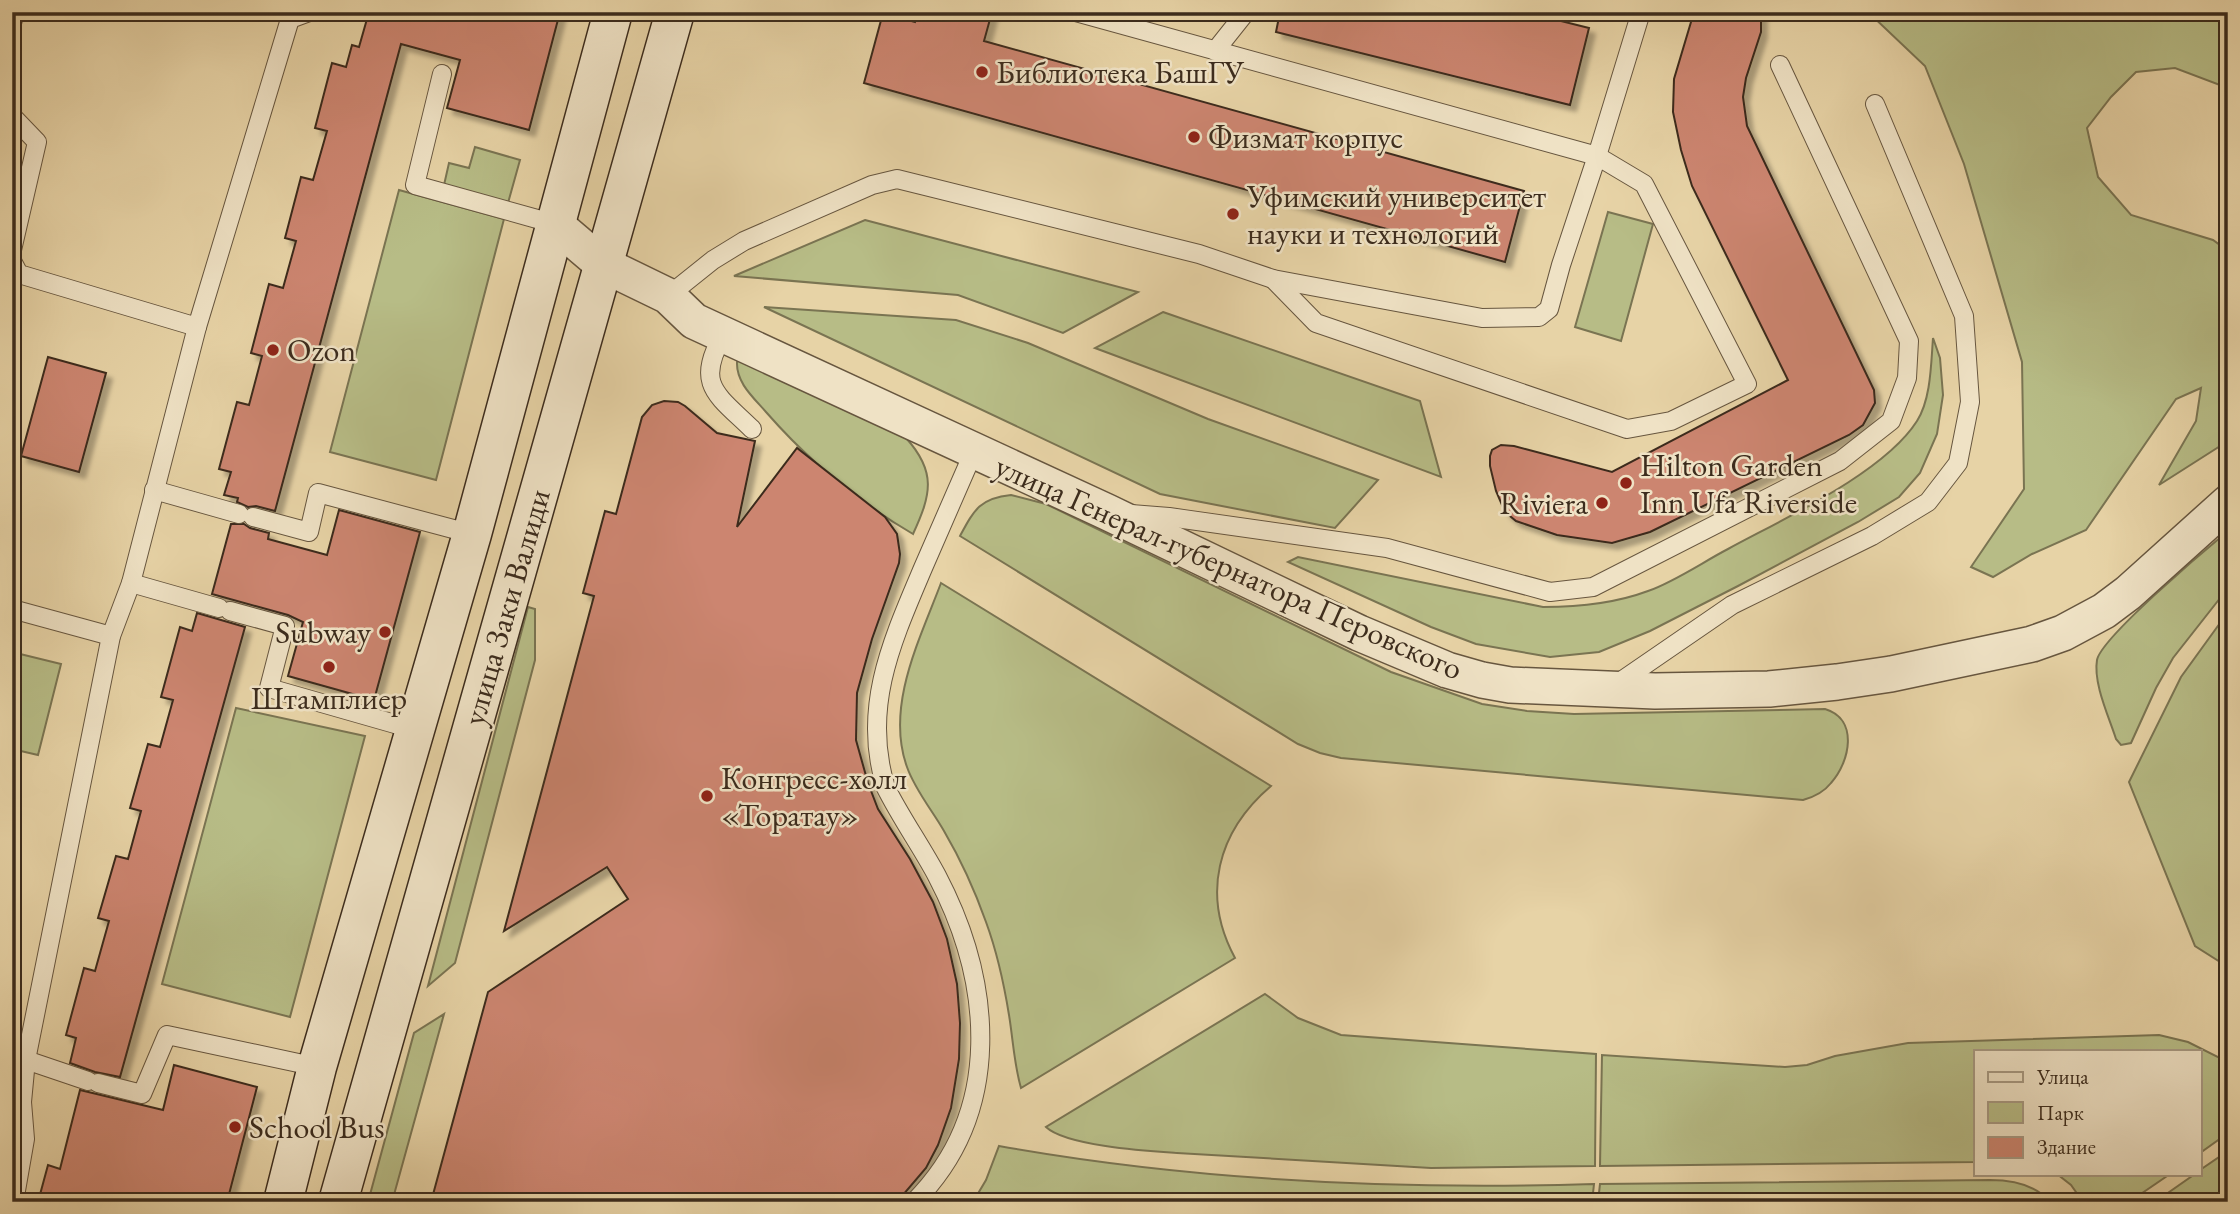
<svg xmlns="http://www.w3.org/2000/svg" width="2240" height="1214" font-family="'EB Garamond',serif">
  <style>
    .green { fill: #b7bc86; stroke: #7a7452; stroke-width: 2 }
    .building { fill: #cc8570; stroke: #3c2c1d; stroke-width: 2; filter: url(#shadow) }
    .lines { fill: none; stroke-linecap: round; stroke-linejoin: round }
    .service-casing { stroke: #67563f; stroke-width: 20 }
    .minor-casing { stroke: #67563f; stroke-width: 38 }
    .secondary-casing { stroke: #3c2c1d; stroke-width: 41 }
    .service { stroke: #efe2c5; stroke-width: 18 }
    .minor { stroke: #efe2c5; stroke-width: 35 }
    .secondary { stroke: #efe2c5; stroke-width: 38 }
    .poi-dot { fill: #8f2418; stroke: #efe2c5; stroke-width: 2.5 }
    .labels { text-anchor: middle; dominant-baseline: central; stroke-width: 5; stroke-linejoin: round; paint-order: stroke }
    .poi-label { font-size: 32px; fill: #3c2c1d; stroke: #efe2c5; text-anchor: start }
    .street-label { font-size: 32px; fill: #3c2c1d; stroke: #efe2c5 }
  </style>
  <defs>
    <filter id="shadow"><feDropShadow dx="6" dy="6" stdDeviation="2" flood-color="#0004"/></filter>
  </defs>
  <rect width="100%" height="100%" fill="#e7d3a6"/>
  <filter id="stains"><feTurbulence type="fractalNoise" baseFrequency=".00286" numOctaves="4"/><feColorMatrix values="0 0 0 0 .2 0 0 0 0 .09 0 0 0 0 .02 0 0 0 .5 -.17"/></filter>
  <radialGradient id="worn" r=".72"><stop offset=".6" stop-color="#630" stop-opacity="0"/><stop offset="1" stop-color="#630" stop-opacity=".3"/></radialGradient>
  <g class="green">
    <polygon points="1868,12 2228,12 2228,112 2220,85 2175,68 2136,72 2111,97 2087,128 2098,177 2131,215 2213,240 2228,251 2228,441 2159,485 2196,421 2201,388 2176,399 2086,530 2032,554 1993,577 1971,567 2024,489 2022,362 1964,164 1925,66"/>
    <polygon points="475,147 520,160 508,203 444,185 449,163 469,168"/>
    <polygon points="399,190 504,219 436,480 330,452"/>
    <polygon points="1608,212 1653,224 1621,341 1575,327"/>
    <polygon points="865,220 1138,292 1063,333 958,295 734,276"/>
    <polygon points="764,307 956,320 1028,343 1208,419 1378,480 1335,528 1160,494"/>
    <polygon points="1163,312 1420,401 1441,477 1095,348"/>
    <path d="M1933,338L1940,358L1943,395L1937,434L1920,473L1899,497L1858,522L1738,586L1650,631L1599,652L1550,657L1476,644L1431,627L1288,562L1298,557L1543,607C1576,607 1616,603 1648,591C1674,582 1703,562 1728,549C1783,519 1884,473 1917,421C1931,399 1931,364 1933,338Z"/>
    <path d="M740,360L906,438C937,472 931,495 913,534C858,502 808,460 766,412C754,398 736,383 737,362Z"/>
    <path d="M1011,495L1046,504L1391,672L1482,704L1527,711L1574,714L1825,709C1859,719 1850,762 1831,783C1824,792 1814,797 1803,800L1341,758L1320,753L1298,744L960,536C974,510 980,498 1011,495Z"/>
    <path d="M2228,531V588L2173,658L2156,688L2131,743L2121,745L2116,739C2109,717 2093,683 2097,660C2101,638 2205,550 2228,531Z"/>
    <path d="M941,583L1271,786C1217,832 1201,895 1235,958L1021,1088C1014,1064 1013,1039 1009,1015C1004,984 997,952 986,922C975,891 961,860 944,831C932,810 915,790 907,767C885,706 920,639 941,583Z"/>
    <polygon points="528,607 535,609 535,660 455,963 428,986"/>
    <polygon points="2228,612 2228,967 2195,946 2129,782 2181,677"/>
    <polygon points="12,652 61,664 38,755 12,749"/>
    <polygon points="236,708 365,736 290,1017 162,984"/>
    <path d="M1265,994L1298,1018L1341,1035L1596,1054L1595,1166L1431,1168L1177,1153C1148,1151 1066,1146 1046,1127Z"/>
    <polygon points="444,1014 392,1202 368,1202 414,1033"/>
    <polygon points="2159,1035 2188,1042 2228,1062 2228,1133 2200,1153 2200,1051 1976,1051 1976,1162 1600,1166 1602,1055 1785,1067 1807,1065 1835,1056 1908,1043"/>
    <path d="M999,1146C1195,1181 1395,1190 1594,1184L1592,1202H973L986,1180Z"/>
    <polygon points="2228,1151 2228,1202 2155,1202 2195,1174 2200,1174 2200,1170"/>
    <polygon points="2057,1174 2170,1174 2129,1202 2083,1202 2071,1185"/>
    <path d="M1990,1180C2012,1180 2035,1184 2050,1202H1598L1600,1184Z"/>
  </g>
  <g class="building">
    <polygon points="369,12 560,12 529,130 447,108 460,60 401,44 275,511 256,506 248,507 237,502 238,498 224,495 231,472 219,469 237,402 249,405 262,356 251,353 269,284 283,288 296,241 285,238 301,177 313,180 327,131 315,128 332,63 346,67 352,45 359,47"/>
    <polygon points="918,12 992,12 984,41 1524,191 1505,262 864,83 883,13 915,22"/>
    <polygon points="1280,12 1525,12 1589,28 1570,105 1276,32"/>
    <polygon points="1694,12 1761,12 1761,32 1746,78 1743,97 1747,126 1874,390 1875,403 1863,425 1849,435 1650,532 1612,543 1557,535 1516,521 1505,512 1496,491 1490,466 1490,456 1492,450 1501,445 1514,446 1612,472 1788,380 1692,186 1681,150 1673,112 1674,79"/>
    <polygon points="48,357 106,373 79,472 21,456"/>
    <polygon points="664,401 678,402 685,406 717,433 755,441 737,527 797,448 885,517 897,534 900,554 899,563 872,639 857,693 856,740 868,783 878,809 910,859 933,902 947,939 957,984 960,1023 959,1059 951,1108 938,1145 926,1168 897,1202 431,1202 488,992 628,899 607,867 504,931 594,596 583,593 605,511 616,514 642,417 652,405"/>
    <polygon points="339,510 420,532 374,700 288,676 303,622 288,615 212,594 231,524 244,524 250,528 269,533 268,539 327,555"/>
    <polygon points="197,613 245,627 120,1077 95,1072 70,1063 76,1038 66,1035 84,968 95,971 109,921 98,918 116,856 128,859 141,811 130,808 148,744 160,747 173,700 161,697 180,627 192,631"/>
    <polygon points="174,1065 257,1087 227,1202 38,1202 48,1165 60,1169 80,1090 163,1110"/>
  </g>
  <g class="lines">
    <g class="service-casing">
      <g id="service">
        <polyline points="1076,12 1597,156 1644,184 1747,384 1671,421 1627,429 1316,323 1273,279"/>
        <polyline points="12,23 15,12"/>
        <polyline points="1215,51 1246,12"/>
        <polyline points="442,74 415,185 555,224"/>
        <polyline points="12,116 37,142 12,250"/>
        <polyline points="12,261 19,274 197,327"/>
        <polyline points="668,296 713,260 744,241 872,185 897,179 1199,254 1273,279 1482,318 1539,317 1549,309 1561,265 1597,156 1641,12"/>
        <path d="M723,335C695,385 716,394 752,429"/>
        <polyline points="154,490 239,514"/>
        <polyline points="1131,514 1169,517 1387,548 1550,592 1593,587 1840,461 1891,421 1907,378 1909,341 1780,65"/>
        <polyline points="253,517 309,532 318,493 472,534"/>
        <polyline points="131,583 219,608"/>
        <polyline points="12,609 111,636"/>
        <polyline points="230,611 285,626 269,688 416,730"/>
        <polyline points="1614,686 1732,605 1872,536 1928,502 1958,463 1970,402 1964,316 1875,104"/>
        <polyline points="26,1060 88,1081"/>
        <polyline points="98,1083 142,1094 167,1035 317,1067"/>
        <polyline points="14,1202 25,1139 22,1102 26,1060 111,636 131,583 197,327 290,19 309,12"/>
        <path d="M914,1202C1005,1111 992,981 937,876C921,846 901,818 886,788C861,708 892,641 923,568C940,529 957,490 974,451"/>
      </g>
    </g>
    <g class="minor-casing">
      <polyline id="minor" points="555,224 602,264 668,296 694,321 1107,512 1359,633 1447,670 1482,680 1510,685 1655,691 1769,689 1837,682 1891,674 2032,644 2063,633 2104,611 2128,593 2228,503"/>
    </g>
    <g class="secondary-casing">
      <g id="secondary">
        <polyline points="283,1202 317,1067 472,534 613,12"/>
        <polyline points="338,1202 675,12"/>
      </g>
    </g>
    <use href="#service" class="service"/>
    <use href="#minor" class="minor"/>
    <use href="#secondary" class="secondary"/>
  </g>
  <g class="poi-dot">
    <circle cx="982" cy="72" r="7"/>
    <circle cx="1194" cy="137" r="7"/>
    <circle cx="1233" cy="214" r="7"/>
    <circle cx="273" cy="350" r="7"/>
    <circle cx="1626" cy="483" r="7"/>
    <circle cx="1602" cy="503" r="7"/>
    <circle cx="385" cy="632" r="7"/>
    <circle cx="329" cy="667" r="7"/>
    <circle cx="707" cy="796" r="7"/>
    <circle cx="235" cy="1127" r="7"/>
  </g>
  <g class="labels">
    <g class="poi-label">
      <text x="996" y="72">Библиотека БашГУ</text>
      <text x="1208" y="137">Физмат корпус</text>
      <text x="1247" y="196">Уфимский университет<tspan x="1247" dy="37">науки и технологий</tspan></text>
      <text x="287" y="350">Ozon</text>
      <text x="1640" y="465">Hilton Garden<tspan x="1640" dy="37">Inn Ufa Riverside</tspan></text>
      <text x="1588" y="503" text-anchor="end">Riviera</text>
      <text x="371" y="632" text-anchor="end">Subway</text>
      <text x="329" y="698" text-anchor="middle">Штамплиер</text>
      <text x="721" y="778">Конгресс-холл<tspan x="721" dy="37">«Торатау»</tspan></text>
      <text x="249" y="1127">School Bus</text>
    </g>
    <g class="street-label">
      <text transform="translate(1229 567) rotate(24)">улица Генерал-губернатора Перовского</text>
      <text transform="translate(506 607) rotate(-74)">улица Заки Валиди</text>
    </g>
  </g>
  <rect width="2240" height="1214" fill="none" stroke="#e7d3a6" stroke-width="42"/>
  <rect x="14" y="14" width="2212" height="1186" fill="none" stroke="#3c2c1d" stroke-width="3.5"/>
  <rect x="21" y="21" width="2198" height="1172" fill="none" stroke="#3c2c1d" stroke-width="2"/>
  <rect x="1974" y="1050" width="228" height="126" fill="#efe2c5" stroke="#a79982" stroke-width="2"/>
  <rect x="1988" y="1072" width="35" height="10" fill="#efe2c5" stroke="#a79982" stroke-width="2"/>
  <text x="2037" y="1084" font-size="21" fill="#3c2c1d">Улица</text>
  <rect x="1988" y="1102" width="35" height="21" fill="#b7bc86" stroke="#a79982" stroke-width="2"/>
  <text x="2037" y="1120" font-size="21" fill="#3c2c1d">Парк</text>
  <rect x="1988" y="1137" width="35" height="21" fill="#cc8570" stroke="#a79982" stroke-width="2"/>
  <text x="2037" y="1154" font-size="21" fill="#3c2c1d">Здание</text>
  <rect width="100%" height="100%" filter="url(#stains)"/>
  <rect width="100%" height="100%" fill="url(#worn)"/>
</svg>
